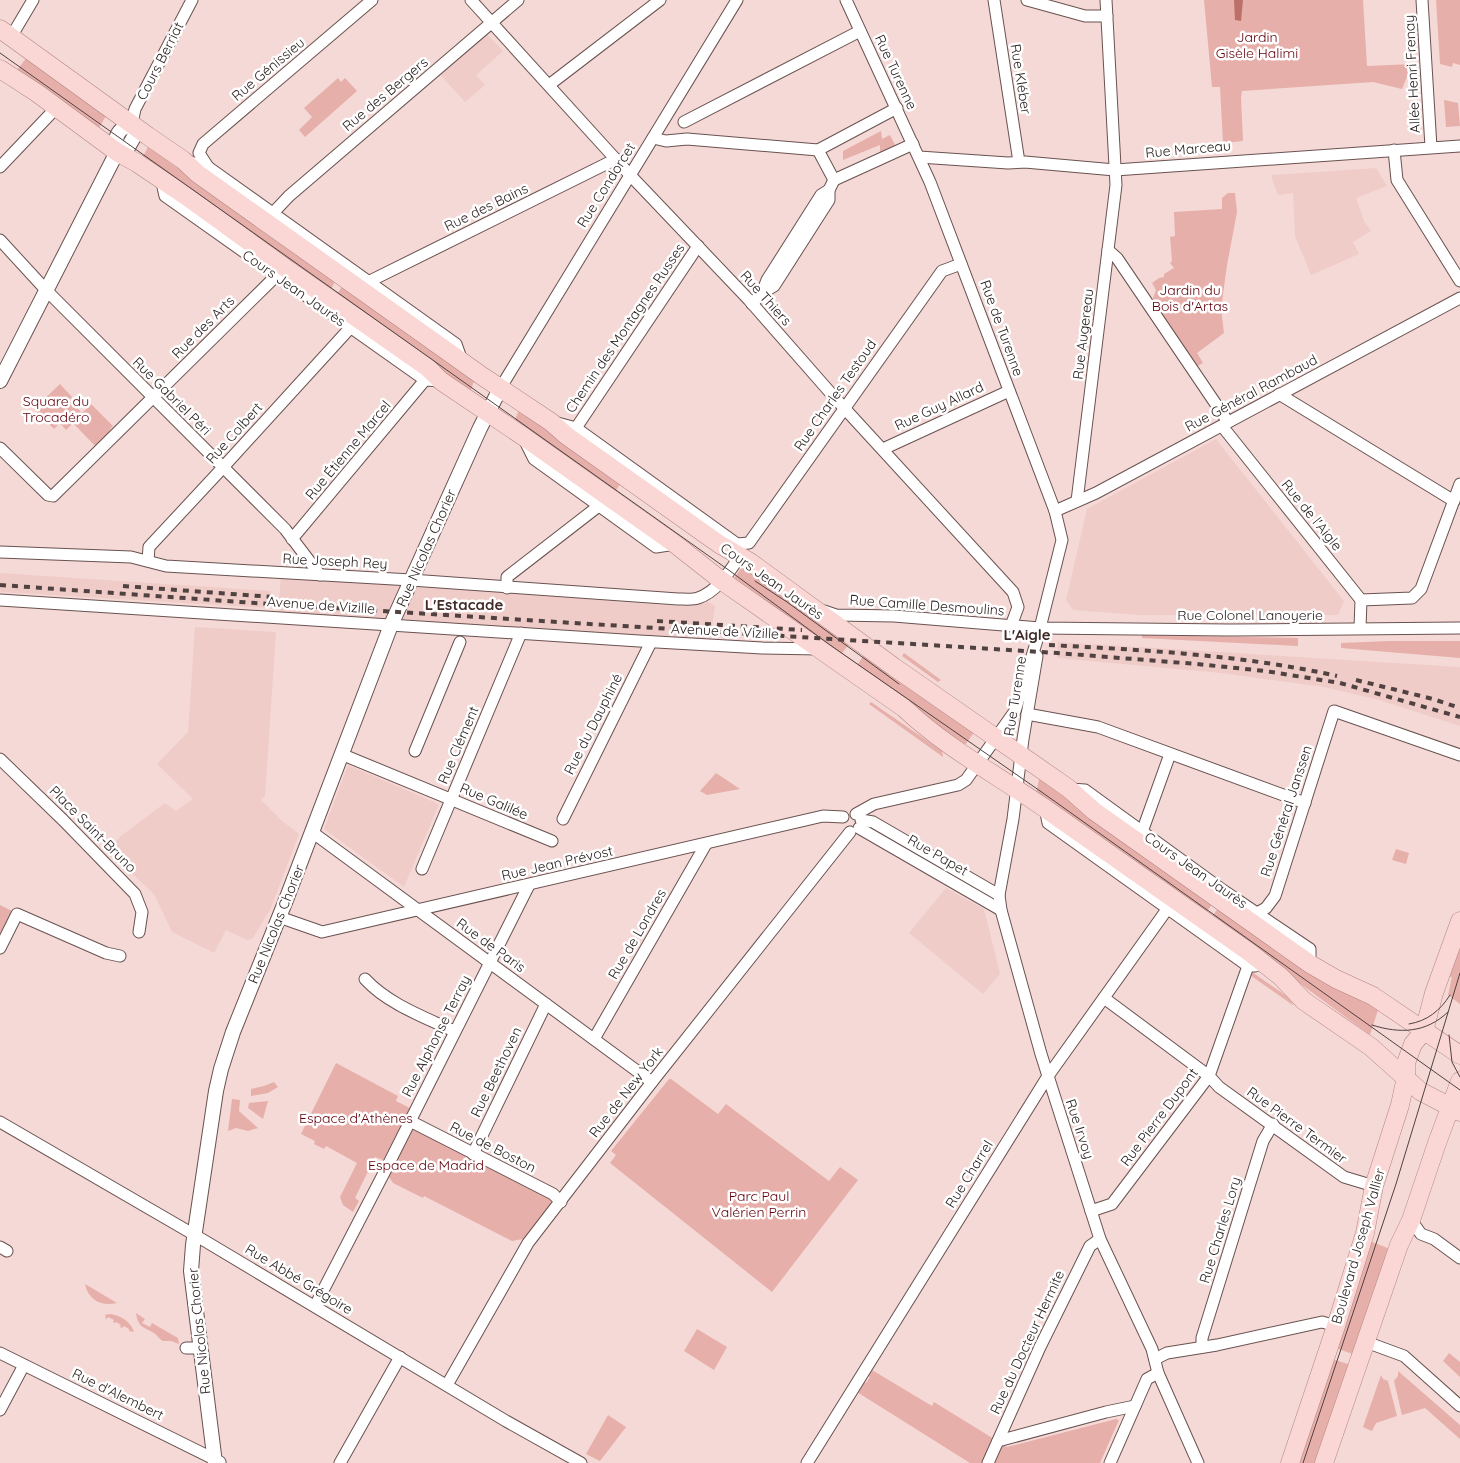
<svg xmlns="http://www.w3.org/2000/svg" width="1460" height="1463" font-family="Quicksand,sans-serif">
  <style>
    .built { fill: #f0ccc9 }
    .green { fill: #e7afaa }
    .water { fill: #bc706a }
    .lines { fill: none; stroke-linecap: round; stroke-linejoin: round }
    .minor-casing { stroke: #695250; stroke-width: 13 }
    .tertiary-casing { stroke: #695250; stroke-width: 16 }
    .primary-casing { stroke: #af8683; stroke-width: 19 }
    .minor { stroke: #fff; stroke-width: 11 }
    .tertiary { stroke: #fff; stroke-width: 14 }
    .primary { stroke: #fad7d4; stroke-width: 18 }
    .tram { stroke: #4f4240; stroke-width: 1 }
    .rail { stroke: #4f4240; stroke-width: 4; stroke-dasharray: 6 6; stroke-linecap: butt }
    .labels { text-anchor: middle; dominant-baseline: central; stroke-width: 5; stroke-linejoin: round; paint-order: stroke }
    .park-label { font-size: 14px; fill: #63000b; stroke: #fff }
    .street-label { font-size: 14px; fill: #2b2120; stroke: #fff }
    .neighbourhood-label { font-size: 15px; font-weight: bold; fill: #412c2a; stroke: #fff }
  </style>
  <rect width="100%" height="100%" fill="#f5d9d6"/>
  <g class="built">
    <polygon points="485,32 503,51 476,75 485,85 465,102 438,72"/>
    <polygon points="1376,168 1387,186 1356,198 1364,221 1371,231 1353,242 1359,254 1311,275 1295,236 1293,193 1278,195 1272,179 1272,175"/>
    <polygon points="1216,439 1344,601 1338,615 1140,615 1073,610 1066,600 1087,509"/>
    <polygon points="0,573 271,591 269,608 0,592"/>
    <polygon points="281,575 678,606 690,605 705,600 715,606 710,641 278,613"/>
    <polygon points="195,627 276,632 265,796 261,800 281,820 299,834 271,908 253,938 247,940 226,930 214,953 172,932 155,896 151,891 107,851 121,836 165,803 176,811 193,799 157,764 188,732"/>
    <polygon points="1058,642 1460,667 1460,726 1379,700 1324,687 1221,673 1057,658"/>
    <polygon points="348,765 439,804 404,887 324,829"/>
    <polygon points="946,888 984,909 1000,974 983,994 909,933"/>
  </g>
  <g class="green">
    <polygon points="1204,0 1363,0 1367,66 1412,64 1402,89 1373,82 1242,91 1241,97 1243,141 1223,143 1220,87 1212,87"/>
    <polygon points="1436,0 1460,0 1460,65 1453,63 1452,67 1440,64"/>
    <polygon points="27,57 107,114 99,128 17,70"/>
    <polygon points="338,78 341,82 345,78 357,91 305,137 299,130 312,117 304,108"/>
    <polygon points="1444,100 1458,103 1460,126 1446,127"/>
    <polygon points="881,131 882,139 890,135 896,147 880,153 880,145 843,160 843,151"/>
    <polygon points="148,147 336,280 330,291 142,158"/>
    <polygon points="1228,193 1235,193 1237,212 1227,265 1221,309 1224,333 1197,353 1203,363 1196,367 1152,301 1156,290 1152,283 1159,278 1164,277 1164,274 1174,268 1170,263 1172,261 1170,237 1175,236 1174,212 1222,209 1222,198"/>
    <polygon points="343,285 475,379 470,392 336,296"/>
    <polygon points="60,384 72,397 69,400 82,413 91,404 113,426 110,429 114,432 98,449 73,423 66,430 60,423 54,429 34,409"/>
    <polygon points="519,410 621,483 614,493 514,422"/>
    <polygon points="742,567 849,644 840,656 732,581"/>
    <polygon points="1142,635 1298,638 1298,646 1142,638"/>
    <polygon points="1389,641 1460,641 1460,658 1341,648 1341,643"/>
    <polygon points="865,653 975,731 965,745 856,667"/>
    <polygon points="904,653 941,680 938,682 902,656"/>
    <polygon points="871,702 942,751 943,757 869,704"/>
    <polygon points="716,773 740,789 707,795 700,791"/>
    <polygon points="1039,779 1213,903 1205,914 1036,794"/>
    <polygon points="1396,849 1409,853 1406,864 1392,860"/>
    <polygon points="0,905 12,911 0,934"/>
    <polygon points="1219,907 1378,1010 1370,1035 1211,918"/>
    <polygon points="1460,946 1460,1004 1448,995 1452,977 1449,977"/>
    <polygon points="1252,972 1288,997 1294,1006 1250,975"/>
    <polygon points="336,1063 398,1096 396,1101 410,1108 383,1160 375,1157 355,1198 359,1201 353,1212 343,1205 340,1197 357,1163 326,1146 324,1149 314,1144 315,1141 301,1134"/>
    <polygon points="669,1079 671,1079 718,1114 726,1104 829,1181 840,1167 858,1180 772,1292 610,1163 616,1155 611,1151"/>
    <polygon points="274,1082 278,1087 268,1093 251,1096 251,1089 264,1086"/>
    <polygon points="232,1099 240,1100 239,1111 258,1128 248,1131 236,1128 228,1131"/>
    <polygon points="268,1101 263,1119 248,1108 249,1103"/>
    <polygon points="410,1121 553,1194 550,1205 528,1238 512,1241 424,1196 423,1198 393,1183 385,1171"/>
    <polygon points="1370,1241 1390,1249 1355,1355 1336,1348"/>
    <path d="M85,1284L117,1303C102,1307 88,1300 85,1284Z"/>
    <path d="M136,1313L145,1319L142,1323L150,1327L152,1323L178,1338L179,1344L171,1341H163C159,1339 157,1335 154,1333C144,1327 138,1328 136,1313Z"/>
    <path d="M111,1314C122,1316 131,1322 134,1332L129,1331V1329L124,1326L122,1328L120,1327L121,1325L116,1322L115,1323L113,1322L114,1320L108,1317L107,1319L105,1318L106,1316L104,1315Z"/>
    <polygon points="697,1329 727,1347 714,1370 684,1351"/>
    <polygon points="1449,1353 1460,1362 1460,1377 1443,1361"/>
    <polygon points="1332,1359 1351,1365 1318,1463 1296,1463"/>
    <polygon points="872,1370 932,1406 934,1402 1007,1447 1116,1419 1119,1420 1100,1463 970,1463 857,1392 864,1382 866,1383 870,1377 868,1376"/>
    <polygon points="1398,1371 1460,1425 1460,1439 1425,1408 1402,1415 1394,1381 1398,1376"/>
    <polygon points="1381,1375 1383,1379 1388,1381 1397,1416 1376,1423 1372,1431 1363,1427"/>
    <polygon points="608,1415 626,1427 600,1461 586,1454"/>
  </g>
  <polygon class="water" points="1234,0 1243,0 1241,21 1235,20"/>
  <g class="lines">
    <g class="minor-casing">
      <g id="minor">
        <polyline points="471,0 630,175 749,300 835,398 1013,592 1018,607 1011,626"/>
        <polyline points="846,0 930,182 1055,511 1062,540 1037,640 1015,711 966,780 958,785 874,804 856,814"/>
        <polyline points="994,0 1019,162"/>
        <polyline points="1027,0 1085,16 1107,16"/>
        <polyline points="1422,0 1431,147"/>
        <polyline points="11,37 33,0"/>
        <polyline points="549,85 660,0"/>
        <polyline points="897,108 818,150 834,180 913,144"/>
        <polyline points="684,122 860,31"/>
        <polyline points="132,123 135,109 192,0"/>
        <polyline points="653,138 666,141 687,139 818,150"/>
        <polyline points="1394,150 1397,180 1460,281"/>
        <polyline points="919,157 1008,163 1025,162 1115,170 1460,146"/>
        <polyline points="187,161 208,167 456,344 462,361"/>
        <polyline points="0,167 57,107"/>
        <polyline points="208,167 199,153 203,144 372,0"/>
        <polyline points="161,178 165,196 425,380 441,381"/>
        <polyline points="273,213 289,196 518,0"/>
        <polyline points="0,240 46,290 285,529 320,575"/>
        <polyline points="1108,250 1117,258 1228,422"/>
        <polyline points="370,281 616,159"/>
        <polyline points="762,293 767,280 821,195 829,190"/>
        <polyline points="752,304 762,293 774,286 829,200 829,190 834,180"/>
        <polyline points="501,387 737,0"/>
        <polyline points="1279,394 1454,501"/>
        <polyline points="554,422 576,428 737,544 749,543 942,271 961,264"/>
        <polyline points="1222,426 1361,600 1360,628"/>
        <polyline points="576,428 698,246"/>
        <polyline points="525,441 534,459 656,547 675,544"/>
        <polyline points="0,448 48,495 53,496 276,276"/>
        <polyline points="883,449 1009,391"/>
        <polyline points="1077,501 1116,185 1106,0"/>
        <polyline points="1055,511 1096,493 1460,298"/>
        <polyline points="292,539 425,380"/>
        <path d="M0,552L131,557L166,566L411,580L678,599C684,599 693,600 698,598C717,592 730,571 740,556"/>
        <polyline points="148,561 149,547 216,475 351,327"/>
        <polyline points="507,588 507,577 600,505"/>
        <polyline points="0,600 639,641 762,648 819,649"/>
        <polyline points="1361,600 1412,598 1421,589 1460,484"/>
        <polyline points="824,611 836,615 894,616 1040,628 1229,630 1460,628"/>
        <polyline points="1037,656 1023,739 1013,819 999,895 1001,910 1041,1054 1100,1239 1152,1349 1158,1373 1198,1463"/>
        <polyline points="1027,714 1098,727 1305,803"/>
        <polyline points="415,751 460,642"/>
        <polyline points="341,754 552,841"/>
        <polyline points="0,759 63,820 135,894 142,912 139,932"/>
        <polyline points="1070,789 1085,790 1224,891 1310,949 1310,964"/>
        <polyline points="1045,808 1048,823 1248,966 1255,966"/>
        <polyline points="563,819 651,642"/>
        <polyline points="861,820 873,822 999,895"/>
        <polyline points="859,828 1001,910"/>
        <polyline points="312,832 652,1082"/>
        <polyline points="1142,832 1170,754"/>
        <polyline points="422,869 521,633"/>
        <polyline points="1257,913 1266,908 1275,896 1334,711 1460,755"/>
        <polyline points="279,917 322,932 823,816 843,817"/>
        <polyline points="0,948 17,914 106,953 120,956"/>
        <path d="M365,979C388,1004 424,1017 454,1031"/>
        <polyline points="1104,998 1209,1076 1219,1087 1344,1177 1374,1186"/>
        <polyline points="594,1039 706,844"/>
        <polyline points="410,1121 553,1194 561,1202"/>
        <polyline points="0,1122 205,1241 506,1421 581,1463"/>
        <polyline points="473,1154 546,1004"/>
        <polyline points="1091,1211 1112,1204 1209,1076 1248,966"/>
        <polyline points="1411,1220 1421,1234 1434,1239 1460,1258"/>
        <polyline points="0,1247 7,1251"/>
        <polyline points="315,1306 385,1171 529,885"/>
        <polyline points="1366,1342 1404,1356 1460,1406"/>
        <polyline points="1202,1347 1202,1338 1263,1141 1273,1124"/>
        <polyline points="186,1348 200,1348"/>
        <polyline points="0,1353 220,1462"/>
        <polyline points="1155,1359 1167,1353 1217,1345 1322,1322 1336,1326"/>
        <polyline points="447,1385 528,1243 652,1082 850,832"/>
        <polyline points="0,1410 24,1365"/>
        <polyline points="998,1441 1106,1412 1135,1406"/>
        <polyline points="340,1463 400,1357"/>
        <polyline points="807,1463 1048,1076 1168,908"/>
        <polyline points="988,1463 1040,1347 1090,1246 1100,1239"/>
        <polyline points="1110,1463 1147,1379 1158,1373"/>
      </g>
    </g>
    <g class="tertiary-casing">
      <g id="tertiary">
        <path d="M132,123L135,135L127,149L117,152C114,136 117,130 132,123Z"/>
        <polyline points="0,381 117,152"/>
        <polyline points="215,1463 191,1271 193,1245 216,1091 221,1069 233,1032 286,900 391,625 480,428 501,387"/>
      </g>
    </g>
    <g class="primary-casing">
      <g id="primary">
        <polyline points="0,29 148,136 183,160 198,174 482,376 551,422 567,436 719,544 750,562 894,667 1068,788 1094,811 1310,964 1336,979 1373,996 1460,1055"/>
        <path d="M0,69L37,93L117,152L137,163L186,196L284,267L427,367L441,381L524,437L675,544L722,581L904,708C945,747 997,775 1043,807C1112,855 1180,904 1249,952L1280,976L1304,1001L1371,1047L1420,1091L1460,1112"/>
        <polyline points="1290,1463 1336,1326 1365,1233 1374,1186 1400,1105 1406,1077 1406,1063 1413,1044 1424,1031 1434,993 1460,921"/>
        <polyline points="1324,1463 1399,1245 1411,1220 1437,1143 1460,1081"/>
      </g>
    </g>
    <use href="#minor" class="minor"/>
    <use href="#tertiary" class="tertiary"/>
    <use href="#primary" class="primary"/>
    <g class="tram">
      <polyline points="0,53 730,571 830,645 1043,793 1460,1090"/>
      <polyline points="755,581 787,602 899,684"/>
      <path d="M1409,1024C1427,1021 1440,1011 1450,995"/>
      <path d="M1372,1025C1400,1034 1426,1033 1448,1012"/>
      <polyline points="1449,1035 1452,1062 1460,1077"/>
      <polyline points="1303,1463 1396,1184 1460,973"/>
    </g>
    <g class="rail">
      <polyline points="0,585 269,604 1057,653 1197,664 1265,671 1340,683 1460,717"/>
      <polyline points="123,586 273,597"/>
      <polyline points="657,621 802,630"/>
      <path d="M1049,645C1144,650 1244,655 1337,676"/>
      <polyline points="1356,680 1433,699 1460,708"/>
    </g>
  </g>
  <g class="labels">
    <g class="park-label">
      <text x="1257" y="37">Jardin<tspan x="1257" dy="16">Gisèle Halimi</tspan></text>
      <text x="1190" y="290">Jardin du<tspan x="1190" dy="16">Bois d'Artas</tspan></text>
      <text x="56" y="401">Square du<tspan x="56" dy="16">Trocadéro</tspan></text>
      <text x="356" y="1118">Espace d'Athènes</text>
      <text x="426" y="1165">Espace de Madrid</text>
      <text x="759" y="1196">Parc Paul<tspan x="759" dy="16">Valérien Perrin</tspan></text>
    </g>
    <g class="street-label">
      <text transform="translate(160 61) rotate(-63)">Cours Berriat</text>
      <text transform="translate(268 69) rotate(-40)">Rue Génissieu</text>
      <text transform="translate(896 72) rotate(65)">Rue Turenne</text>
      <text transform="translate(1412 74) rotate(-93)">Allée Henri Frenay</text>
      <text transform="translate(1021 79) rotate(81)">Rue Kléber</text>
      <text transform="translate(385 94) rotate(-40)">Rue des Bergers</text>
      <text transform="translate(1188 149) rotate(-5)">Rue Marceau</text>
      <text transform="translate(606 185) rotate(-58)">Rue Condorcet</text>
      <text transform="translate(486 207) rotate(-26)">Rue des Bains</text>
      <text transform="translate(294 288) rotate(35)">Cours Jean Jaurès</text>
      <text transform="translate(766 298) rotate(48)">Rue Thiers</text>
      <text transform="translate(203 327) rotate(-45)">Rue des Arts</text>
      <text transform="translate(625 328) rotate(-56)">Chemin des Montagnes Russes</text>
      <text transform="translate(1002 328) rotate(70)">Rue de Turenne</text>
      <text transform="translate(1083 334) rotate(-83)">Rue Augereau</text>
      <text transform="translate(1251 393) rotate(-28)">Rue Général Rambaud</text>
      <text transform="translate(835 395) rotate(-55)">Rue Charles Testoud</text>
      <text transform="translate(172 396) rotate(45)">Rue Gabriel Péri</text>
      <text transform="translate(939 406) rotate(-25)">Rue Guy Allard</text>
      <text transform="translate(234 433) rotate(-48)">Rue Colbert</text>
      <text transform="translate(348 450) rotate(-50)">Rue Étienne Marcel</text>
      <text transform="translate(1312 515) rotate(51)">Rue de l'Aigle</text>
      <text transform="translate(426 548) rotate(-66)">Rue Nicolas Chorier</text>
      <text transform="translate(335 561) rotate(3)">Rue Joseph Rey</text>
      <text transform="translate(772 581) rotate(35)">Cours Jean Jaurès</text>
      <text transform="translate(321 605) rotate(4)">Avenue de Vizille</text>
      <text transform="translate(927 605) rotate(4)">Rue Camille Desmoulins</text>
      <text x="1250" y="615">Rue Colonel Lanoyerie</text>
      <text transform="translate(725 631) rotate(3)">Avenue de Vizille</text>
      <text transform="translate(1015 696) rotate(-81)">Rue Turenne</text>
      <text transform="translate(593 724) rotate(-63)">Rue du Dauphiné</text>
      <text transform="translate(458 745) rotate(-67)">Rue Clément</text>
      <text transform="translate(494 801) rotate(23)">Rue Galilée</text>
      <text transform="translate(1286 811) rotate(-72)">Rue Général Janssen</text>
      <text transform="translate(93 829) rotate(45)">Place Saint-Bruno</text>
      <text transform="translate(938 855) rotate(30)">Rue Papet</text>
      <text transform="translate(557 863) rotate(-13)">Rue Jean Prévost</text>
      <text transform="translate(1196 870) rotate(35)">Cours Jean Jaurès</text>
      <text transform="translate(276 924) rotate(-68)">Rue Nicolas Chorier</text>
      <text transform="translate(637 934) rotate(-60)">Rue de Londres</text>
      <text transform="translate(491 945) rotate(36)">Rue de Paris</text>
      <text transform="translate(436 1036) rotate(-63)">Rue Alphonse Terray</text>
      <text transform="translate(496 1072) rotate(-64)">Rue Beethoven</text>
      <text transform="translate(626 1092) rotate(-52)">Rue de New York</text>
      <text transform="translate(1159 1117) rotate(-53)">Rue Pierre Dupont</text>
      <text transform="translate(1297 1125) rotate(36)">Rue Pierre Termier</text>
      <text transform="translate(1080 1129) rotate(72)">Rue Irvoy</text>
      <text transform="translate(493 1147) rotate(27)">Rue de Boston</text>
      <text transform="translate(969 1174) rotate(-58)">Rue Charrel</text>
      <text transform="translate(1220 1230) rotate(-73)">Rue Charles Lory</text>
      <text transform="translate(1358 1246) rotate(-74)">Boulevard Joseph Vallier</text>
      <text transform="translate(299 1279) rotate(31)">Rue Abbé Grégoire</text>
      <text transform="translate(199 1331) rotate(-96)">Rue Nicolas Chorier</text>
      <text transform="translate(1027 1342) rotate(-65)">Rue du Docteur Hermite</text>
      <text transform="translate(118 1394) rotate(26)">Rue d'Alembert</text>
    </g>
    <g class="neighbourhood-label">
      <text x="464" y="604">L'Estacade</text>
      <text x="1027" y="634">L'Aigle</text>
    </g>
  </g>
</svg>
